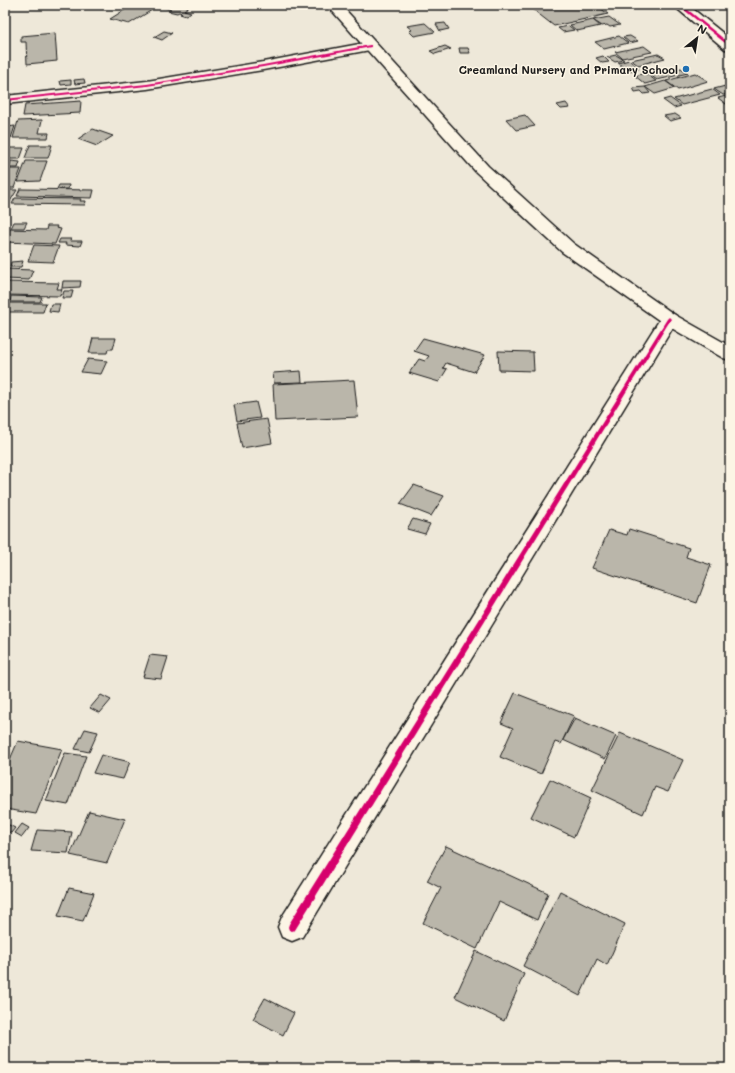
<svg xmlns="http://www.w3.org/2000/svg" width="735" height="1073" font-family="Mali,sans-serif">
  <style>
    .building { fill: #bab6aa; stroke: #1c1c1c }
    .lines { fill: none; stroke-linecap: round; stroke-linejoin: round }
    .minor-casing { stroke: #1c1c1c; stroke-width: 3 }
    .major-casing { stroke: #1c1c1c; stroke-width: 3 }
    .minor { fill: #fcf5e5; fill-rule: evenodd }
    .major { fill: #fcf5e5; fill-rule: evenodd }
    .cycleway-casing { stroke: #fcf5e5; stroke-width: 2 }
    .cycleway { fill: #d6006c; fill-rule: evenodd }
    .poi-dot { fill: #1f6fb2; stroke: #fcf5e5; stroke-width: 1.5 }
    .labels { text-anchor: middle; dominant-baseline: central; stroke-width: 3; stroke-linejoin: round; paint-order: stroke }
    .far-poi-label { font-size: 11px; font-weight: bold; fill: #1c1c1c; stroke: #fcf5e5; text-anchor: end }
  </style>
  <rect width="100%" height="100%" fill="#eee8d9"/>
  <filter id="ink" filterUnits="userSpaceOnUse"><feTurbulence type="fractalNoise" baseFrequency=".025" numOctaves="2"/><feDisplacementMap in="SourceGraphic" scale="8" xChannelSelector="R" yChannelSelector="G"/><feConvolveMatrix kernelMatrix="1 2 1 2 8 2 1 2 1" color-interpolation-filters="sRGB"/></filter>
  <g filter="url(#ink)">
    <g class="building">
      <polygon points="115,5 135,5 152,10 129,24 110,19 126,9"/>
      <polygon points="171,5 191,5 184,10 191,12 186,16 180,14 182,13 179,12 177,13 168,11 171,9 166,8"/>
      <polygon points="546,5 596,5 608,14 554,26 531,8"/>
      <polygon points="609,17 620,25 610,27 607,25 602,26 593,20"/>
      <polygon points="593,20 600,26 577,31 570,25"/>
      <polygon points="425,23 435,32 414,36 409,31 412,30 407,26"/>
      <polygon points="445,23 449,29 440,31 436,24"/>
      <polygon points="569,26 574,30 563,32 558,28"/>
      <polygon points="164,31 172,33 162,40 154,37"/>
      <polygon points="55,33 57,61 27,64 26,42 21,42 21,36"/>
      <polygon points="619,36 628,43 604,49 595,42"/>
      <polygon points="630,36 638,41 630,43 623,37"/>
      <polygon points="445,46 451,49 435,54 430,51"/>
      <polygon points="644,46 652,52 622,58 615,52"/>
      <polygon points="459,48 468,48 470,53 460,53"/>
      <polygon points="658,54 665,58 638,65 631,60"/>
      <polygon points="616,55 624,60 615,62 607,57"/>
      <polygon points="603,56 609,62 602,63 596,58"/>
      <polygon points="629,60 639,69 628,71 618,63"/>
      <rect x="5" y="67" width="4" height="11"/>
      <polygon points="681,68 688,73 657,80 650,75"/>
      <polygon points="645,73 656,81 645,84 635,76"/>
      <polygon points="695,73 708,81 678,90 666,81"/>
      <polygon points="84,79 85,83 75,84 74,80"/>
      <polygon points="71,80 71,84 61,85 60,81"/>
      <polygon points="665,81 675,88 655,94 645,87"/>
      <polygon points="729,85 730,94 723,95 714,89"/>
      <polygon points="645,87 650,93 644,94 641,91 635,92 633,88"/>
      <polygon points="712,89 720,95 682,105 674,99"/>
      <polygon points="730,95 730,107 718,98"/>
      <polygon points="670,98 681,106 674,108 663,100"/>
      <polygon points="81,101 80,113 23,116 25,105"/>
      <polygon points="566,103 570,108 561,109 557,105"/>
      <polygon points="675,114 681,118 670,121 664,116"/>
      <polygon points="525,115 535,126 516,130 506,119"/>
      <polygon points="42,120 39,133 49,133 48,138 13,138 18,121"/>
      <polygon points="15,126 11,138 5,138 7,127"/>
      <polygon points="93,129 113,136 97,146 78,139"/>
      <polygon points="30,145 52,145 48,158 25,158"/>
      <polygon points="7,148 24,148 20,159 5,159"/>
      <polygon points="11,161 20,162 18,168 9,168"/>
      <polygon points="26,161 47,161 40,181 18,182"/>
      <polygon points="5,169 21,169 14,188 5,188"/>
      <polygon points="59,185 69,185 68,189 57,189"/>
      <polygon points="20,189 94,190 92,198 17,196"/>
      <polygon points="5,190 17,190 9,203 5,203"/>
      <polygon points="15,198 81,199 80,201 86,201 85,205 12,204"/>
      <polygon points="14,222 27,222 24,228 11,228"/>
      <polygon points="47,226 57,226 56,228 61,229 55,244 5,242 5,237 9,229 46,230"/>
      <polygon points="60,239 71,239 70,241 82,241 80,246 65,245 66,243 58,243"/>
      <polygon points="34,245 59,246 53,262 28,261"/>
      <polygon points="23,261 21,267 10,267 11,262"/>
      <polygon points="5,269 33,270 29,280 5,279"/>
      <polygon points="63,281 81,281 80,287 62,288"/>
      <polygon points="5,282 59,283 57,289 62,289 60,296 5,295"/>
      <polygon points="64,291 73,291 71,298 62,298"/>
      <polygon points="11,296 42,297 40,302 10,302"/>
      <polygon points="8,303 46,303 43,312 5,312"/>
      <polygon points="51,304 60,304 58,312 49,311"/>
      <polygon points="93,338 116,338 113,349 108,349 107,353 89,353"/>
      <polygon points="423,338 485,355 474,372 446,363 443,368 447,369 439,382 409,373 419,359 425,361 429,356 414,351"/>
      <polygon points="498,351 533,352 534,371 499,370"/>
      <polygon points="88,359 107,361 101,374 81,372"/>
      <polygon points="301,371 302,382 274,383 273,373"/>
      <polygon points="354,380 358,417 275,421 273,384"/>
      <polygon points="256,402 260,418 237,421 234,405"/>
      <polygon points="267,419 272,443 242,448 237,423"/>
      <polygon points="414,485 444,496 431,516 400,504"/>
      <polygon points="413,519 430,524 425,534 407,529"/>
      <polygon points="629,529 689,548 686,557 711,565 697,603 592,568 609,530 627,535"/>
      <polygon points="150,655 168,657 161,679 143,677"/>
      <polygon points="515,693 574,716 561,744 555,742 541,774 500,757 513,728 501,723"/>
      <polygon points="101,695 111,700 100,713 90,708"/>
      <polygon points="575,718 616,736 605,759 563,740"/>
      <polygon points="85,729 98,732 89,752 75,749"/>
      <polygon points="620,733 683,760 668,792 655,787 643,814 592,790"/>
      <polygon points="18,741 62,749 36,814 5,809 5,771"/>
      <polygon points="65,753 86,756 68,805 46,801"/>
      <polygon points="101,755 130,762 123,779 93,773"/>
      <polygon points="550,779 591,798 574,837 531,817"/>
      <polygon points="89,811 125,819 107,863 70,855"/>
      <polygon points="5,823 15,828 11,833 5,830"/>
      <polygon points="22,824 29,828 22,837 15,833"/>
      <polygon points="37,830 72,832 68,853 31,851"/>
      <polygon points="446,846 548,893 537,920 499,902 477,949 423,923 441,888 427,881"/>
      <polygon points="69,888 94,893 83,921 58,916"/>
      <polygon points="560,891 625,924 607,965 597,959 580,996 523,966"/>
      <polygon points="476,951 524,974 504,1021 455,997"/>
      <polygon points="265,998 294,1013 283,1035 253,1019"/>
    </g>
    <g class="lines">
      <g class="minor-casing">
        <g id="minor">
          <polygon points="673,5 688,5 730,39 730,50 725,49"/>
          <polygon points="370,42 375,43 377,46 375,49 263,70 147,89 5,104 5,96 147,81 263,62"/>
          <polygon points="669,313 675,315 678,319 302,937 292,941 282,937 278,927 282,917 660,319 663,315"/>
        </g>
      </g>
      <g class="major-casing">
        <polygon id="major" points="327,5 341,5 488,166 574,244 675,315 730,346 730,360 723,358 663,323 562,252 476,172"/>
      </g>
      <use href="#minor" class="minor"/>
      <use href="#major" class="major"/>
      <g class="cycleway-casing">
        <g id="cycleway">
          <polygon points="678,5 682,5 730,44 730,47"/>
          <polygon points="370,45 371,45 371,47 263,67 147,86 5,101 5,99 147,84 263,65"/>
          <polygon points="669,317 671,319 295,930 292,931 289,930 288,927 289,924 667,319"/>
        </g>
      </g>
      <use href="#cycleway" class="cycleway"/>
    </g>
  </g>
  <circle class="poi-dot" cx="686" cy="69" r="4"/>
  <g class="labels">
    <g class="far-poi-label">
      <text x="678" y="69">Creamland Nursery and Primary School</text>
    </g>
  </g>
  <rect width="735" height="1073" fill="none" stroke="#fcf5e5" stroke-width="20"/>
  <rect x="10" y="10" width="715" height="1053" fill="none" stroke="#1c1c1c" stroke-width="1.5" filter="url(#ink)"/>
  <g transform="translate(697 38) rotate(30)" stroke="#fcf5e5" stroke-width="3" paint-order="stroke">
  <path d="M0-3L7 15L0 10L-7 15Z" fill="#1c1c1c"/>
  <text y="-6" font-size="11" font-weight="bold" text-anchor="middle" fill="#1c1c1c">N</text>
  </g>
</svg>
